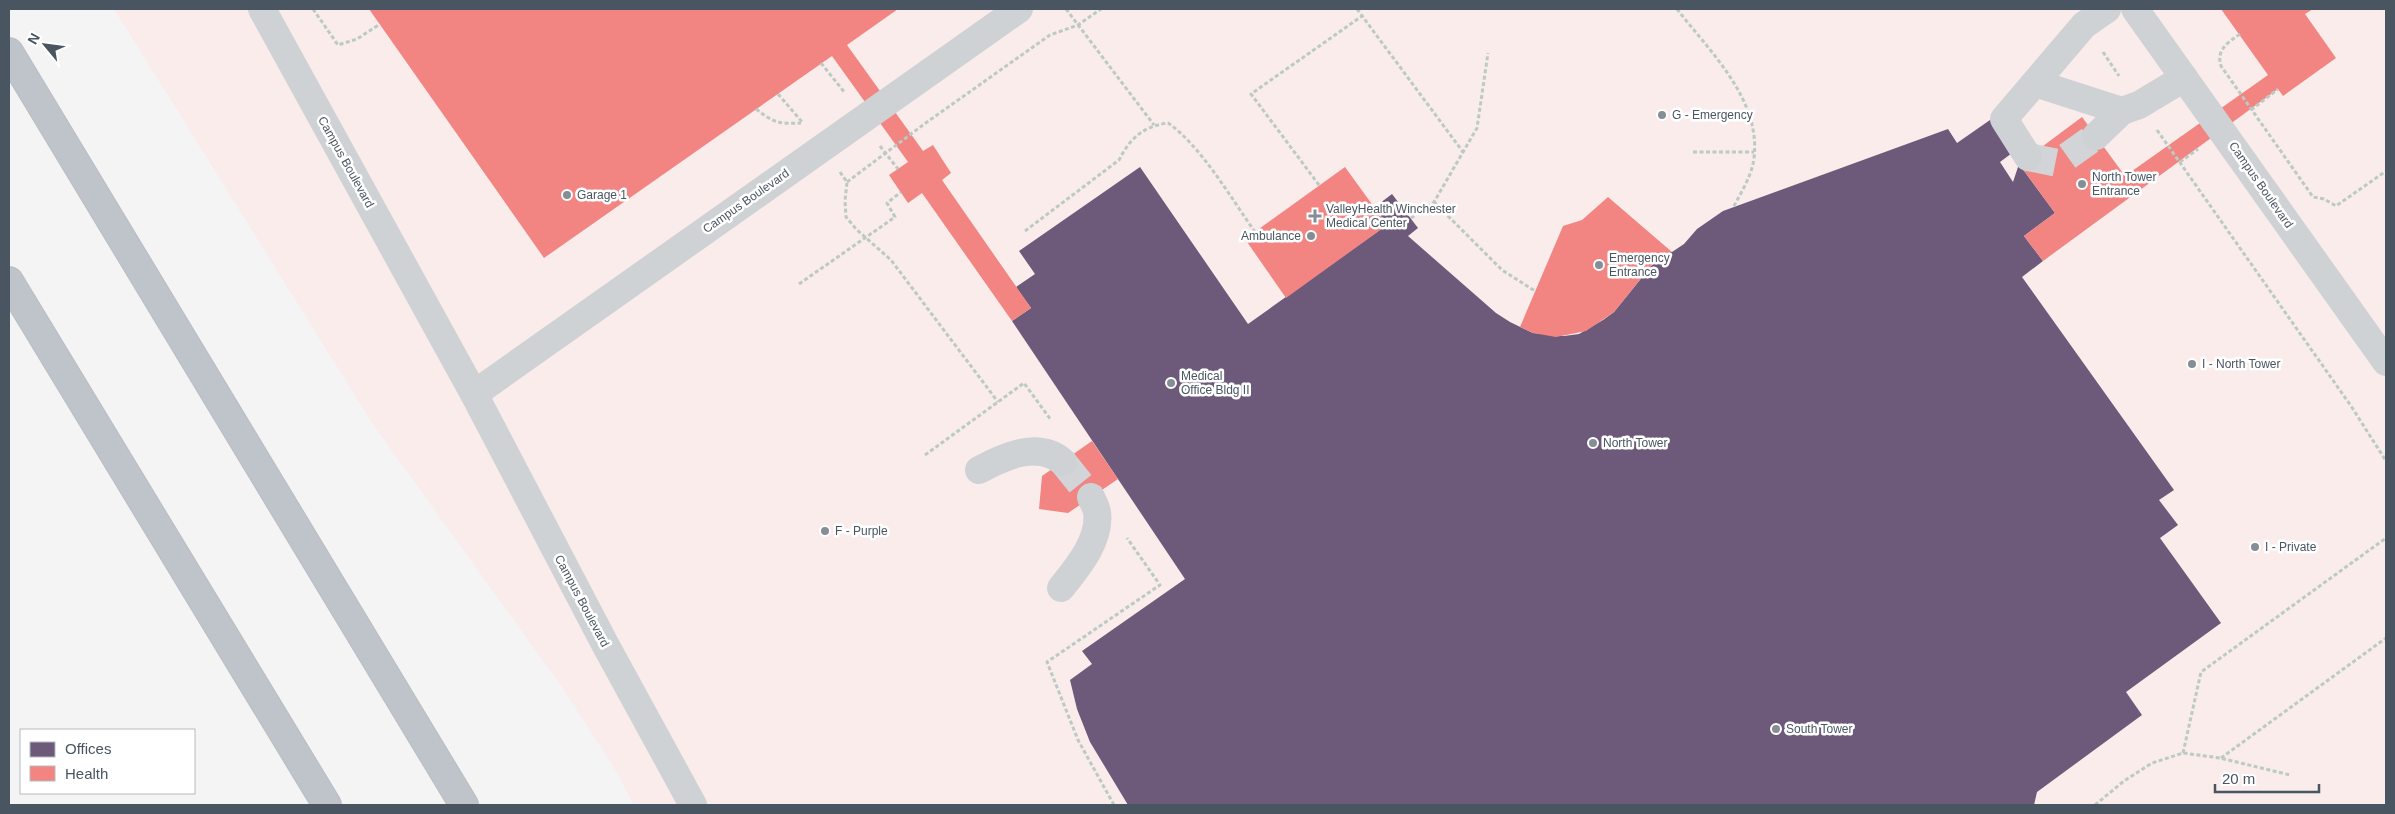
<svg xmlns="http://www.w3.org/2000/svg" width="2395" height="814" font-family="Arial,sans-serif">
  <style>
    .medical { fill: #f9eceb }
    .offices { fill: #6d597a }
    .health { fill: #f28482 }
    .lines { fill: none; stroke-linecap: round; stroke-linejoin: round }
    .minor-tunnel { stroke: #d2d4d7; stroke-width: 28; stroke-dasharray: 28 14; stroke-linecap: butt }
    .highway-casing { stroke: #b8bec3; stroke-width: 30 }
    .path { stroke: #bccac4; stroke-width: 3; stroke-dasharray: 4 2.5; stroke-linecap: butt }
    .minor { stroke: #cfd2d4; stroke-width: 28 }
    .highway { stroke: #bfc4ca; stroke-width: 28 }
    .poi-dot { fill: #858d95; stroke: #fff; stroke-width: 2 }
    .labels { text-anchor: middle; dominant-baseline: central; stroke-width: 5; stroke-linejoin: round; paint-order: stroke }
    .poi-label { font-size: 12px; fill: #495662; stroke: #fff; text-anchor: start }
    .street-label { font-size: 12px; fill: #495662; stroke: #fff }
  </style>
  <rect width="100%" height="100%" fill="#f4f4f4"/>
  <polygon class="medical" points="114,9 2386,9 2386,805 634,805 613,766 561,686 372,423"/>
  <polygon class="offices" points="1990,120 2012,153 2000,162 2013,182 2019,164 2055,213 2024,236 2043,261 2022,277 2174,490 2159,500 2178,525 2160,538 2221,623 2126,692 2142,715 2037,792 2034,805 1128,805 1090,742 1077,709 1070,680 1092,664 1082,651 1185,579 1012,321 1031,308 1016,287 1035,274 1019,251 1140,167 1248,324 1387,225 1375,207 1392,194 1418,228 1408,236 1496,313 1510,322 1533,333 1564,336 1579,334 1603,320 1614,312 1656,260 1664,253 1672,252 1684,244 1697,229 1723,211 1948,129 1957,143"/>
  <g class="health">
    <polygon points="369,9 898,9 847,45 923,151 933,145 951,173 942,180 1031,308 1012,321 922,193 908,203 889,175 908,162 832,56 544,258"/>
    <polygon points="2221,9 2313,9 2305,14 2336,58 2283,96 2278,89 2043,261 2024,236 2055,213 2019,164 2082,117 2125,176 2268,75"/>
    <polygon points="1345,167 1387,225 1286,298 1245,239"/>
    <polygon points="1608,197 1672,252 1664,253 1656,260 1614,312 1586,331 1556,337 1533,333 1520,327 1563,226 1582,220"/>
    <polygon points="1092,441 1118,479 1068,513 1039,509 1042,476"/>
  </g>
  <g class="lines">
    <g class="minor-tunnel">
      <polyline points="2028,157 2058,163 2096,136"/>
      <polyline points="1063,462 1091,497"/>
    </g>
    <g class="highway-casing">
      <g id="highway">
        <polyline points="9,52 464,805"/>
        <polyline points="9,281 327,805"/>
      </g>
    </g>
    <g class="path">
      <polyline points="313,9 338,45 357,39 380,24"/>
      <polyline points="1066,9 1154,125"/>
      <polyline points="1357,9 1463,152"/>
      <path d="M1677,9C1710,52 1761,99 1754,158C1752,176 1741,192 1733,208"/>
      <path d="M2240,34C2227,43 2216,50 2221,66L2313,197L2324,199L2336,206L2386,171"/>
      <polyline points="2103,52 2119,76"/>
      <polyline points="821,63 845,93"/>
      <polyline points="778,94 803,123"/>
      <path d="M756,109C774,123 779,124 801,123"/>
      <polyline points="2251,110 2278,89"/>
      <polyline points="2157,130 2351,406 2386,461"/>
      <polyline points="880,146 898,169"/>
      <polyline points="1693,152 1754,152"/>
      <polyline points="2180,162 2198,149"/>
      <polyline points="840,172 847,182 845,201 846,217 856,229 891,260 998,402"/>
      <polyline points="847,182 927,122 1050,35 1078,25 1101,9"/>
      <polyline points="1319,185 1251,94 1362,16"/>
      <polyline points="1434,202 1502,270 1535,291"/>
      <polyline points="1411,218 1434,202 1477,128 1488,53"/>
      <path d="M1025,231L1119,160C1130,138 1144,126 1168,123C1201,146 1231,198 1255,232"/>
      <polyline points="799,284 895,217 887,203 901,192"/>
      <polyline points="925,455 1024,383 1051,420"/>
      <polyline points="2183,753 2201,672 2386,538"/>
      <polyline points="2221,758 2386,638"/>
      <polyline points="1114,805 1078,740 1047,662 1160,585 1127,538"/>
      <polyline points="2095,805 2124,781 2152,763 2183,753 2220,758 2290,775"/>
    </g>
    <g class="minor">
      <polyline points="262,9 474,394 605,644 693,805"/>
      <polyline points="2135,9 2386,362"/>
      <polyline points="2035,83 2122,111"/>
      <polyline points="2096,136 2122,111 2139,105 2184,78"/>
      <polyline points="2028,157 2004,119 2084,25 2107,9"/>
      <polyline points="474,394 1019,9"/>
      <path d="M979,470C1003,457 1038,440 1063,462"/>
      <path d="M1061,588C1077,568 1101,540 1097,512C1096,507 1093,502 1091,497"/>
    </g>
    <use href="#highway" class="highway"/>
  </g>
  <g class="poi-dot">
    <circle cx="1662" cy="115" r="5"/>
    <circle cx="2082" cy="184" r="5"/>
    <circle cx="567" cy="195" r="5"/>
    <path d="M1312.5 208.5h5v5h5v5h-5v5h-5v-5h-5v-5h5z"/>
    <circle cx="1311" cy="236" r="5"/>
    <circle cx="1599" cy="265" r="5"/>
    <circle cx="2192" cy="364" r="5"/>
    <circle cx="1171" cy="383" r="5"/>
    <circle cx="1593" cy="443" r="5"/>
    <circle cx="825" cy="531" r="5"/>
    <circle cx="2255" cy="547" r="5"/>
    <circle cx="1776" cy="729" r="5"/>
  </g>
  <g class="labels">
    <g class="poi-label">
      <text x="1672" y="115">G - Emergency</text>
      <text x="2092" y="177">North Tower<tspan x="2092" dy="14">Entrance</tspan></text>
      <text x="577" y="195">Garage 1</text>
      <text x="1326" y="209">ValleyHealth Winchester<tspan x="1326" dy="14">Medical Center</tspan></text>
      <text x="1301" y="236" text-anchor="end">Ambulance</text>
      <text x="1609" y="258">Emergency<tspan x="1609" dy="14">Entrance</tspan></text>
      <text x="2202" y="364">I - North Tower</text>
      <text x="1181" y="376">Medical<tspan x="1181" dy="14">Office Bldg II</tspan></text>
      <text x="1603" y="443">North Tower</text>
      <text x="835" y="531">F - Purple</text>
      <text x="2265" y="547">I - Private</text>
      <text x="1786" y="729">South Tower</text>
    </g>
    <g class="street-label">
      <text transform="translate(346 162) rotate(61)">Campus Boulevard</text>
      <text transform="translate(2261 185) rotate(55)">Campus Boulevard</text>
      <text transform="translate(746 201) rotate(-35)">Campus Boulevard</text>
      <text transform="translate(582 601) rotate(62)">Campus Boulevard</text>
    </g>
  </g>
  <rect width="2395" height="814" fill="none" stroke="#495662" stroke-width="20"/>
  <rect x="20" y="729" width="175" height="65" fill="#ffffff" stroke="#b6bbc0"/>
  <rect x="30" y="742" width="25" height="15" fill="#6d597a" stroke="#b6bbc0"/>
  <text x="65" y="754" font-size="15" fill="#495662">Offices</text>
  <rect x="30" y="766" width="25" height="15" fill="#f28482" stroke="#b6bbc0"/>
  <text x="65" y="779" font-size="15" fill="#495662">Health</text>
  <g transform="translate(45 45) rotate(299)" stroke="#ffffff" stroke-width="4" paint-order="stroke">
  <path d="M0-4L9 19L0 12L-9 19Z" fill="#495662"/>
  <text y="-8" font-size="14" font-weight="bold" text-anchor="middle" fill="#495662">N</text>
  </g>
  <path d="M2215 784v8h104v-8" fill="none" stroke="#495662" stroke-width="2.5"/>
  <text x="2222" y="784" font-size="15" fill="#495662" stroke="#ffffff" stroke-width="4" paint-order="stroke">20 m</text>
</svg>
